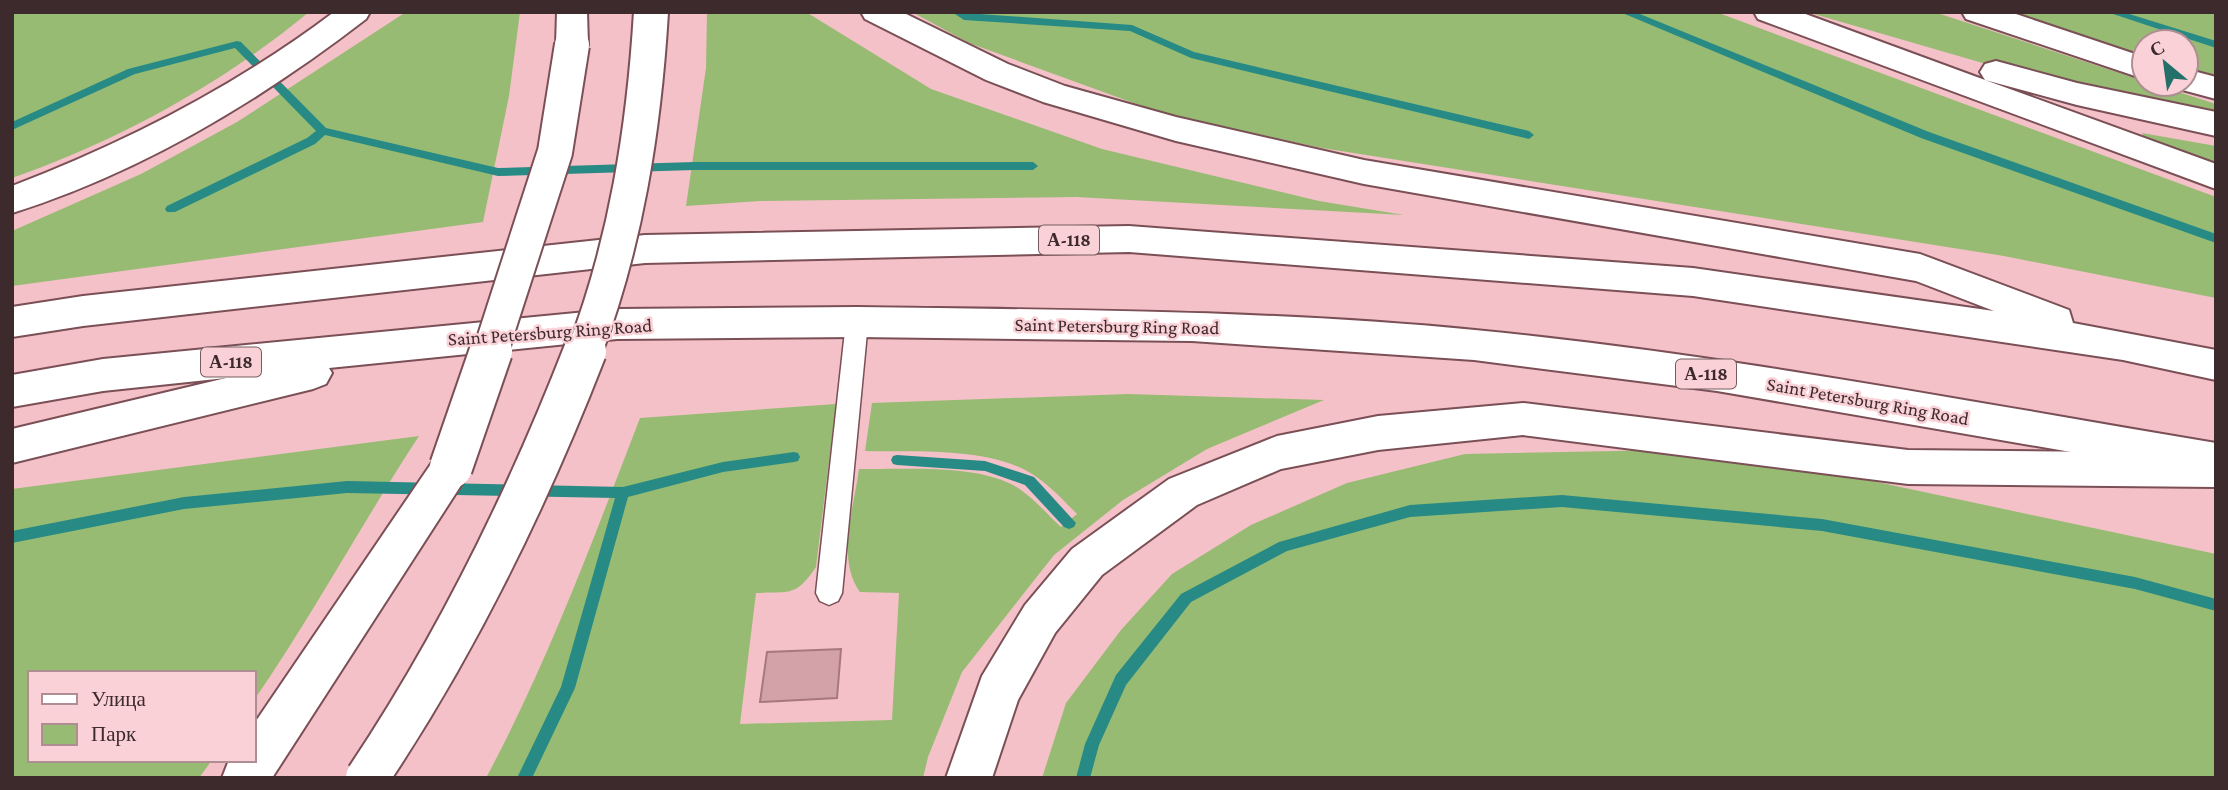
<svg xmlns="http://www.w3.org/2000/svg" width="2228" height="790" font-family="'Crimson Pro',serif">
  <style>
    .green { fill: #97bb73 }
    .lines { fill: none; stroke-linecap: round; stroke-linejoin: round }
    .stream { fill: #288a85; fill-rule: evenodd }
    .building { fill: #d2a2a8; stroke: #a6787e; stroke-width: 2 }
    .lane-casing { stroke: #7a4f56; stroke-width: 3 }
    .secondary-casing { stroke: #7a4f56; stroke-width: 4 }
    .highway-casing { stroke: #7a4f56; stroke-width: 4 }
    .lane { fill: #fff; fill-rule: evenodd }
    .secondary { fill: #fff; fill-rule: evenodd }
    .highway { fill: #fff; fill-rule: evenodd }
    .highway-bridge-far1-casing { stroke: #7a4f56; stroke-width: 38; stroke-linecap: butt }
    .highway-bridge-casing { stroke: #7a4f56; stroke-width: 46; stroke-linecap: butt }
    .highway-bridge-far1 { stroke: #fff; stroke-width: 34 }
    .highway-bridge { stroke: #fff; stroke-width: 42 }
    .labels { text-anchor: middle; dominant-baseline: central; stroke-width: 5; stroke-linejoin: round; paint-order: stroke }
    .shield { fill: #fad1d6; stroke: #765c5f; stroke-width: 2 }
    .shield-label { font-size: 18px; font-weight: bold; fill: #3d2a2c }
    .street-label { font-size: 19px; fill: #3d2a2c; stroke: #fad1d6 }
  </style>
  <rect width="100%" height="100%" fill="#f3c1c7"/>
  <g class="green">
    <path d="M12,12H309C222,84 118,141 12,178Z"/>
    <polygon points="406,12 520,12 509,96 483,222 12,286 12,231 141,174 237,122"/>
    <polygon points="707,12 806,12 931,89 1102,149 1319,201 1404,215 1076,197 760,201 686,206 706,68"/>
    <polygon points="912,12 1716,12 2216,197 2216,298 2004,256 1322,148 1172,117 969,43"/>
    <polygon points="1807,12 1934,12 2144,81 2144,84 2153,84 2216,104 2216,119 2024,75"/>
    <polygon points="2005,12 2216,12 2216,82 2186,73 2186,42 2144,42 2144,60"/>
    <polygon points="2142,133 2216,146 2216,168 2145,140"/>
    <path d="M1128,394L1324,400L1207,449L1123,500L1054,555L962,672L928,757L923,778H486C548,662 593,540 640,418L836,404L816,567C795,598 789,591 756,593L740,724L892,720L899,593L860,592C836,559 854,508 859,469C905,470 983,463 1021,490C1035,500 1048,515 1061,527L1077,514C1062,499 1046,481 1027,471C983,447 914,452 865,451L872,403Z"/>
    <path d="M419,436C362,523 313,615 254,700V673H30V760H212L199,778H12V489Z"/>
    <polygon points="1721,449 2216,554 2216,778 1042,778 1066,703 1121,630 1172,574 1251,525 1347,483 1465,454"/>
  </g>
  <g class="lines">
    <g class="stream">
      <polygon points="952,12 1132,25 1194,52 1529,131 1534,135 1529,139 1191,58 1130,31 964,20"/>
      <polygon points="1620,12 1635,12 1929,132 2216,234 2216,243 1921,138"/>
      <polygon points="2107,12 2123,12 2216,41 2216,48"/>
      <polygon points="237,41 241,42 326,128 498,168 694,162 1033,162 1038,166 1033,170 694,170 498,176 325,135 315,144 175,212 167,212 165,209 167,206 307,138 316,131 235,48 135,74 12,130 12,122 128,69"/>
      <polygon points="794,452 798,453 800,457 798,461 794,462 723,472 628,497 575,688 532,778 517,778 561,687 615,498 347,493 184,509 12,543 12,531 184,497 347,481 623,487 723,462"/>
      <polygon points="897,455 985,461 1034,477 1076,523 1074,527 1069,529 1064,527 1025,485 985,471 897,465 893,464 891,460 893,456"/>
      <polygon points="1562,495 1822,519 2135,577 2216,599 2216,611 2135,589 1822,531 1562,507 1410,517 1287,551 1191,602 1126,685 1099,745 1090,778 1076,778 1085,744 1116,675 1181,594 1279,542 1410,505"/>
    </g>
  </g>
  <polygon class="building" points="841,649 837,698 760,702 767,652"/>
  <g class="lines">
    <g class="lane-casing">
      <polygon id="lane" points="857,313 865,316 868,322 842,593 838,601 829,605 820,601 816,593 846,322 849,316"/>
    </g>
    <g class="secondary-casing">
      <g id="secondary">
        <polygon points="1754,12 1800,12 1985,80 1980,72 1985,64 1996,61 2077,83 2216,112 2216,136 2077,105 1985,80 2216,164 2216,189 1758,19"/>
        <polygon points="1962,12 2010,12 2144,57 2144,79 1966,19"/>
        <polygon points="2186,69 2216,77 2216,99 2175,88 2172,84 2186,84"/>
        <polygon points="1523,403 1908,450 2216,453 2216,487 1908,484 1523,435 1378,450 1281,469 1197,505 1102,575 1055,633 1018,700 992,778 946,778 982,676 1025,605 1072,549 1169,479 1277,436 1378,416"/>
      </g>
    </g>
    <g class="highway-casing">
      <g id="highway">
        <path d="M334,12H370L366,19C261,100 140,173 12,213V186C127,142 236,86 334,12Z"/>
        <polygon points="557,12 587,12 588,45 583,52 572,55 561,52 556,45"/>
        <polygon points="861,12 902,12 1008,64 1065,86 1176,117 1364,160 1920,254 2069,310 2073,323 2216,350 2216,380 2123,360 1693,296 1129,252 645,263 83,326 12,337 12,307 83,296 645,235 1129,226 1693,268 1994,311 1916,281 1364,184 1176,141 1043,102 986,80 865,19"/>
        <path d="M857,307C1063,310 1270,310 1475,330C1724,354 1970,402 2216,443V477L1717,391L1474,360L1192,341L857,337L617,339L329,368L332,373L326,384L313,389L12,463V429L226,378L103,391L12,407V375L103,359L617,309Z"/>
        <polygon points="451,450 465,455 471,467 465,479 272,778 222,778 229,760 254,760 254,724 437,455"/>
      </g>
    </g>
    <use href="#lane" class="lane"/>
    <use href="#secondary" class="secondary"/>
    <use href="#highway" class="highway"/>
    <g class="highway-bridge-far1-casing">
      <g id="highway-bridge-far1">
        <polyline points="490,353 555,152 572,45"/>
        <path d="M584,353C626,243 644,129 651,12"/>
      </g>
    </g>
    <g class="highway-bridge-casing">
      <g id="highway-bridge">
        <polyline points="451,467 491,351"/>
        <path d="M367,778C456,645 527,500 585,351"/>
      </g>
    </g>
    <use href="#highway-bridge-far1" class="highway-bridge-far1"/>
    <use href="#highway-bridge" class="highway-bridge"/>
  </g>
  <g class="labels">
    <g class="shield">
      <rect x="1039" y="225.5" width="60" height="29" rx="5"/>
      <rect x="201" y="347.5" width="60" height="29" rx="5"/>
      <rect x="1676" y="359.5" width="60" height="29" rx="5"/>
    </g>
    <g class="shield-label">
      <text x="1069" y="240">А-118</text>
      <text x="231" y="362">А-118</text>
      <text x="1706" y="374">А-118</text>
    </g>
    <g class="street-label">
      <text transform="translate(1117 326) rotate(1)">Saint Petersburg Ring Road</text>
      <text transform="translate(550 332) rotate(-4)">Saint Petersburg Ring Road</text>
      <text transform="translate(1868 401) rotate(10)">Saint Petersburg Ring Road</text>
    </g>
  </g>
  <rect width="2228" height="790" fill="none" stroke="#3d2a2c" stroke-width="28"/>
  <rect x="28" y="671" width="228" height="91" fill="#fad1d6" stroke="#ae8e92" stroke-width="2"/>
  <rect x="42" y="694" width="35" height="10" fill="#ffffff" stroke="#ae8e92" stroke-width="2"/>
  <text x="91" y="706" font-size="21" fill="#3d2a2c">Улица</text>
  <rect x="42" y="724" width="35" height="21" fill="#97bb73" stroke="#ae8e92" stroke-width="2"/>
  <text x="91" y="741" font-size="21" fill="#3d2a2c">Парк</text>
  <g transform="translate(2165 63) rotate(331)"><circle r="33" fill="#fad1d6" stroke="#ae8e92" stroke-width="2"/>
  <path d="M0-5L12 26L0 18L-12 26Z" fill="#256f6b"/>
  <text y="-10" font-size="19" font-weight="bold" text-anchor="middle" fill="#3d2a2c">С</text>
  </g>
</svg>
